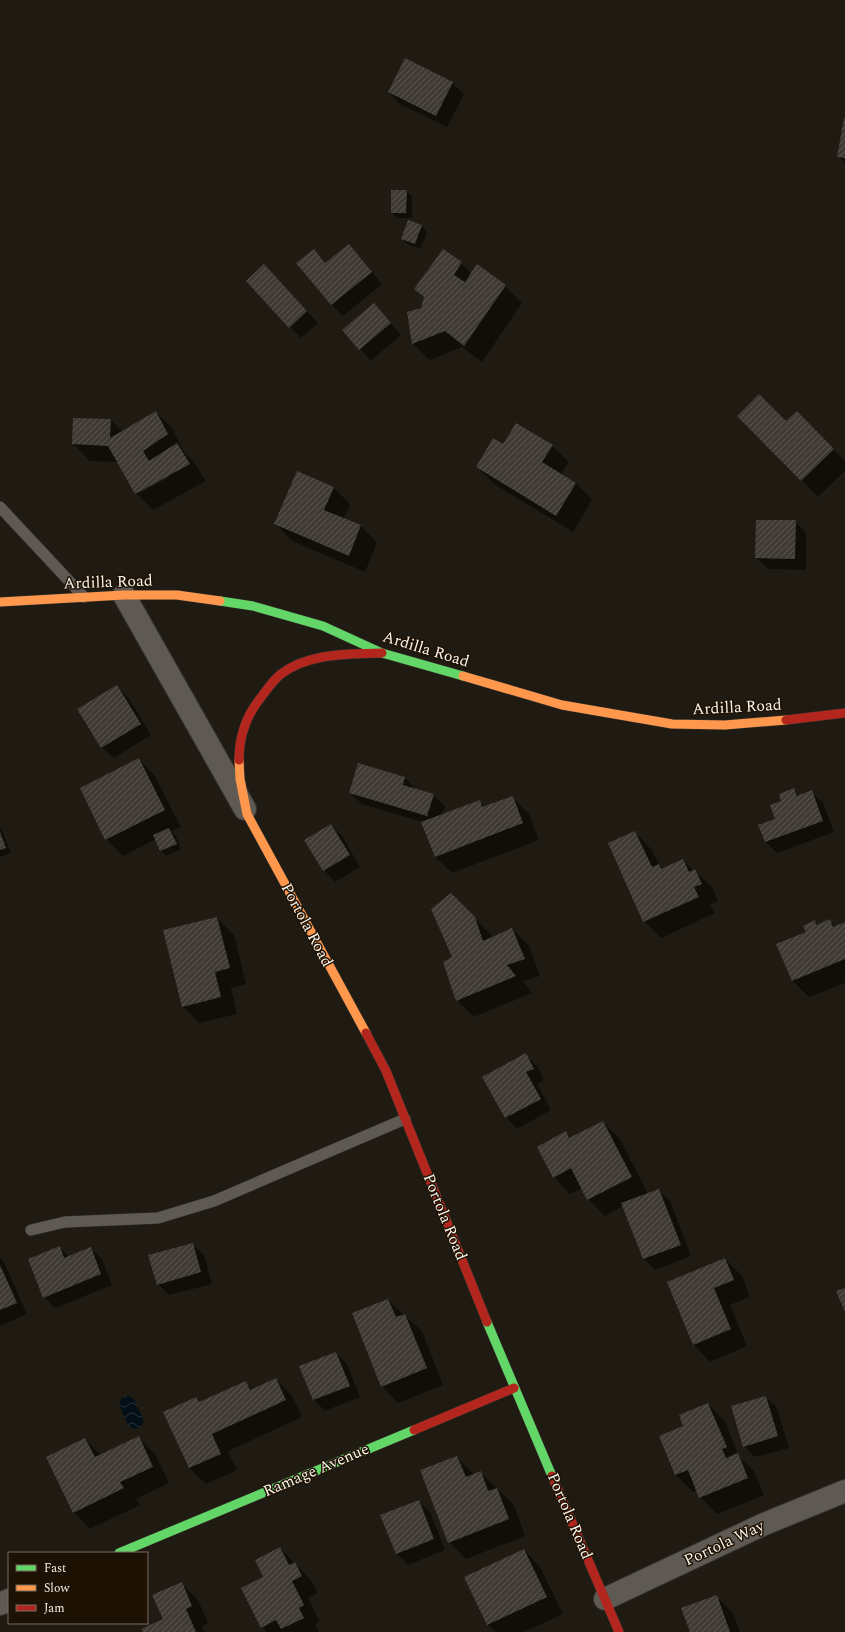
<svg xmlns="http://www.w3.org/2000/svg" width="845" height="1632" font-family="Spectral,serif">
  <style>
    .water { fill: url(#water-waves) }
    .shadow { fill: #0007; fill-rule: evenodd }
    .building { fill: url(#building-hatch) }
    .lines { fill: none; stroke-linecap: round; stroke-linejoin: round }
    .lane-casing { stroke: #39342f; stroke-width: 12 }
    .street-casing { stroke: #39342f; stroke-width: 24 }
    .fast-casing { stroke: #39342f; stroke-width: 10 }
    .slow-casing { stroke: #39342f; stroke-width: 10 }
    .jam-casing { stroke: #39342f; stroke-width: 10 }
    .lane { stroke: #5e5953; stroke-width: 11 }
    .street { stroke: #5e5953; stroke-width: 22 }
    .fast { stroke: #63d668; stroke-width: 9 }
    .slow { stroke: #ff974d; stroke-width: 9 }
    .jam { stroke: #b3261e; stroke-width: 9 }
    .labels { text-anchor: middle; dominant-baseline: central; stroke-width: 3; stroke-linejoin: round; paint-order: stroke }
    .street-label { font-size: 16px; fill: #fbf3e9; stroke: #1d1204 }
  </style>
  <defs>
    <pattern id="water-waves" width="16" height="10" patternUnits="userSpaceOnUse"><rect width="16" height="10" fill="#031017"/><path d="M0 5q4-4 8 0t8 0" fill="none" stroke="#293339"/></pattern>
    <pattern id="building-hatch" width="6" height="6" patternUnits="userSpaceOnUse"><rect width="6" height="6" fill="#3f3a32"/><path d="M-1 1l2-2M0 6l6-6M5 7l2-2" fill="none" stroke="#5c5750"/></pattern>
  </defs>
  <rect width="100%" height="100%" fill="#201b12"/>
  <polygon class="water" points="128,1396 134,1399 144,1421 141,1427 134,1429 128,1425 119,1405 122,1397"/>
  <g class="shadow">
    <polygon points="452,83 464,94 447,127 400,104 389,92"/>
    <polygon points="845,119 845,163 838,156"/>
    <polygon points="406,191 412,196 412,218 398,218 392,213"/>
    <polygon points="408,221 422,226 427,232 421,249 407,244 402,239"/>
    <polygon points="349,245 382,284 343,316 331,304 313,250 326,263"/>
    <polygon points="443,251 461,263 472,274 477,266 505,286 522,303 482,362 462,347 430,360 413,344 425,299 415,289"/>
    <polygon points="275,277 318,323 301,338 290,327"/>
    <polygon points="374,304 401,335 371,361 360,349"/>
    <path d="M156,412L173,429L183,451L193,461L206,481L153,510L136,493L118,462L90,461L73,444L111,420L123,432ZM169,474L170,476L140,493V490Z"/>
    <polygon points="797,412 845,461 845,471 818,497 738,416 786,423"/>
    <polygon points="503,445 552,446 569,462 561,474 576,483 592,500 573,532 494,484 477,467"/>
    <polygon points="334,488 350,504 344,519 361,526 377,543 365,572 292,541 276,524"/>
    <polygon points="757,521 795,521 806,533 806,570 768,569 756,558"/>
    <polygon points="116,686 128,697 151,735 114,758 102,747"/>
    <polygon points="139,759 155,776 181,827 172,831 175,834 181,849 166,856 161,851 156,839 123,856 106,839"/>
    <polygon points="359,764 405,778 416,789 433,795 445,806 442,815 479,801 485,807 512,797 529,814 539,840 452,873 435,857 422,822 362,804 350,793"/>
    <polygon points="794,790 800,796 812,792 823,803 834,832 777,853 766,842 759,826 776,820"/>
    <polygon points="331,825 342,836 360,867 335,882 324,870"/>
    <polygon points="0,828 2,830 11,853 0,857"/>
    <polygon points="635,832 651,849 662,869 682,860 712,887 718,901 710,904 715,913 661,938 644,921"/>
    <polygon points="451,894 491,935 492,938 512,929 529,946 540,976 523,981 532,993 474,1017 457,1000"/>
    <polygon points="217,918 234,935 246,984 231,988 237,1014 199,1023 183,1006"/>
    <polygon points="830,920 836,927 845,923 845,983 809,997 793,981 807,933 815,922 818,925"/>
    <polygon points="525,1054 537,1066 544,1080 537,1084 551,1110 517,1129 506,1117"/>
    <polygon points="603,1122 620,1139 648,1194 658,1190 670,1201 691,1256 655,1270 644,1259 623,1206 605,1216 588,1199 582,1188 570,1194 554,1177 565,1133 571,1138"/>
    <polygon points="192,1244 204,1255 212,1284 169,1295 158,1284"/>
    <polygon points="59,1248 69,1257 90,1248 102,1259 112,1285 55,1308 44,1297"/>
    <polygon points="0,1258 4,1262 27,1314 0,1326"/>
    <polygon points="725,1259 742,1276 750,1297 730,1305 747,1346 710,1362 694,1345 668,1283"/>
    <polygon points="388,1300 422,1331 443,1385 398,1403 382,1386"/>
    <polygon points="336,1353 347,1364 360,1397 325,1411 314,1400 301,1367"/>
    <polygon points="276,1379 292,1396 302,1417 228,1451 237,1470 206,1484 189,1468 196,1398 200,1402 245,1382 253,1390"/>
    <polygon points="766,1397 777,1408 789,1448 755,1457 744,1446"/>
    <polygon points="708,1404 725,1421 739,1457 754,1471 764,1495 717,1514 700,1497 697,1490 693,1492 676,1475 660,1436 684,1426"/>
    <polygon points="138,1438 155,1454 169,1483 136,1499 140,1505 90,1529 74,1512 85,1439 101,1455"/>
    <polygon points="457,1457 474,1475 480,1472 514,1505 525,1536 466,1559 449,1542"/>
    <polygon points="418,1501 430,1512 445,1550 408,1565 396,1553"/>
    <polygon points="280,1548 311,1580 318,1593 308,1598 320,1622 315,1624 319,1632 266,1632 262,1627 265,1577"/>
    <polygon points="524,1550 540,1567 563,1614 524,1632 496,1632 488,1625 466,1578"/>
    <polygon points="182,1584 198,1600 208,1623 202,1626 205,1632 144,1632 164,1620"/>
    <polygon points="716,1596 733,1613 740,1632 691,1632"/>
  </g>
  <g class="building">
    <polygon points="405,58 453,82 436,116 388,92"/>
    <polygon points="844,118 845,118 845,158 837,157"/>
    <polygon points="391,190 407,190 406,213 391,213"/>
    <polygon points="408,220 422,225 415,244 401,239"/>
    <polygon points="349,244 372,272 331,305 296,263 314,249 325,263"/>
    <polygon points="443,249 462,262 454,275 465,282 477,264 506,285 464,346 445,331 412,344 407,312 421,308 424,297 414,289"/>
    <polygon points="264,264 307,311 289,328 246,281"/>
    <polygon points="374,303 391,323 359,350 342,330"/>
    <polygon points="759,394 786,421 797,411 834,449 801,481 737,416"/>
    <polygon points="156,411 168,434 143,451 149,461 177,443 190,464 135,494 108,446 72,444 73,418 111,419 110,438"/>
    <polygon points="516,423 553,445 542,462 576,483 556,516 476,467 493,438 503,444"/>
    <polygon points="297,471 334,487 324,510 361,525 349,556 274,524"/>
    <polygon points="756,520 796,520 795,559 755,558"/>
    <polygon points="117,685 141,724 101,748 77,709"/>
    <polygon points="139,758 165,810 105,840 80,788"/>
    <polygon points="358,763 405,777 403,785 434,794 427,816 349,793"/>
    <polygon points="794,788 797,796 812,790 823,821 765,842 758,825 775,819 770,805 781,801 779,794"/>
    <polygon points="513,796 523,823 435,857 421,822 480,800 482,807"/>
    <polygon points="331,824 350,855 323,871 304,840"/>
    <polygon points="169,828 177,844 160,851 153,835"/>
    <polygon points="635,831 652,867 659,864 661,869 683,859 689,872 695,869 702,884 694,887 699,897 643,922 608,843"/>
    <polygon points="0,832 6,848 0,850"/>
    <polygon points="451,893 475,917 483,941 512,928 525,959 507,965 516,976 456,1001 443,962 452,957 431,909"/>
    <polygon points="217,917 230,968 215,972 221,997 182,1007 163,930"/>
    <polygon points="830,919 833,927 845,922 845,959 792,981 776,944 806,932 803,926 815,920 816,925"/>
    <polygon points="526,1053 534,1069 526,1072 541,1099 505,1118 482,1077"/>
    <polygon points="603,1121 632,1177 587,1200 571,1168 553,1178 537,1147 566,1131 569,1138"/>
    <polygon points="659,1189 681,1245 643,1259 621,1203"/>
    <polygon points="193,1243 201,1272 157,1285 148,1255"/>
    <polygon points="60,1246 64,1258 91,1247 101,1274 43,1298 28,1259"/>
    <polygon points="725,1258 734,1280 714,1288 731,1329 693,1345 667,1282"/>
    <polygon points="0,1265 17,1303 0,1310"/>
    <polygon points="845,1288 845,1312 836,1291"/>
    <polygon points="388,1299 396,1317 405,1314 427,1368 381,1387 352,1313"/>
    <polygon points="336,1352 350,1386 313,1400 299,1366"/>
    <polygon points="276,1378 286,1400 212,1434 221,1454 189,1468 163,1412 196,1397 199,1402 246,1381 250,1390"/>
    <polygon points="766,1396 778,1436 743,1447 731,1406"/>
    <polygon points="708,1403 727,1447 722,1449 726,1458 738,1453 748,1478 699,1498 688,1470 675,1475 659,1436 683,1426 679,1415"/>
    <polygon points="139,1436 153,1467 120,1482 124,1488 73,1513 46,1457 85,1438 95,1457"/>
    <polygon points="457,1456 466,1477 481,1471 488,1491 497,1488 509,1519 448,1543 420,1470"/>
    <polygon points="419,1500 434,1539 396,1554 380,1515"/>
    <polygon points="280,1547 289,1565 295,1562 302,1576 292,1581 304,1605 299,1608 304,1618 281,1629 276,1620 261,1628 241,1588 263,1577 255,1560"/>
    <polygon points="524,1549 547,1597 487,1625 464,1577"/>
    <polygon points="182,1582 192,1606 186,1609 196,1632 143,1632 141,1629 163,1619 152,1595"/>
    <polygon points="717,1595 730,1632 690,1632 681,1608"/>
  </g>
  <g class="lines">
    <g class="lane-casing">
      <g id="lane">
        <polyline points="0,507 84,597"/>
        <polyline points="31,1230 65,1222 158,1218 214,1201 405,1119"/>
      </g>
    </g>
    <g class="street-casing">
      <g id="street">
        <polyline points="124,595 245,809"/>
        <polyline points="605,1599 762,1525 845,1491"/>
        <polyline points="0,1604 9,1600"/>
      </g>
    </g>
    <g class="fast-casing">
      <g id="fast">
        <polyline points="220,601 253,606 323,626 382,653 463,676"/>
        <polyline points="487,1322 552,1476"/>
        <polyline points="119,1553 414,1430"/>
      </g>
    </g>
    <g class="slow-casing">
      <g id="slow">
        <polyline points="0,602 124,595 177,595 220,601"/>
        <polyline points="463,676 562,705 672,724 725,725 786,720"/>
        <polyline points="239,760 240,779 247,814 366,1033"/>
      </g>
    </g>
    <g class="jam-casing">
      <g id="jam">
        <polyline points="786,720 845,713"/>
        <path d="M239,760C239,738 245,718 259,700C266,691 272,681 281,674C308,653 349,654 382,653"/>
        <polyline points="366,1033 386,1071 487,1322"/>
        <polyline points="414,1430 514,1388"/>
        <polyline points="552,1476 619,1632"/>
      </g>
    </g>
    <use href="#lane" class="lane"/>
    <use href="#street" class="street"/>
    <use href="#fast" class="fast"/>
    <use href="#slow" class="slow"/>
    <use href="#jam" class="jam"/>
  </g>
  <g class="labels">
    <g class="street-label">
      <text transform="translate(108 582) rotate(-2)">Ardilla Road</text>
      <text transform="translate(426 649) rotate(17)">Ardilla Road</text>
      <text transform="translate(737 707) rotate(-3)">Ardilla Road</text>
      <text transform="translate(307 925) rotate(62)">Portola Road</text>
      <text transform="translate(445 1217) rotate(68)">Portola Road</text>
      <text transform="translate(316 1470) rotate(-23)">Ramage Avenue</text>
      <text transform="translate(570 1516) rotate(67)">Portola Road</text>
      <text transform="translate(724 1543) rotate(-25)">Portola Way</text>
    </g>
  </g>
  <rect x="8" y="1552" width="140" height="72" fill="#1d1204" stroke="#766c60"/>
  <rect x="16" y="1565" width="20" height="6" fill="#63d668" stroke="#766c60"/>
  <text x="44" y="1572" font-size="12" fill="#fbf3e9">Fast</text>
  <rect x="16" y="1585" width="20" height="6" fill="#ff974d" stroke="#766c60"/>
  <text x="44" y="1592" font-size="12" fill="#fbf3e9">Slow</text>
  <rect x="16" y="1605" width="20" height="6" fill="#b3261e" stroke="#766c60"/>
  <text x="44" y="1612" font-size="12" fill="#fbf3e9">Jam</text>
</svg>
